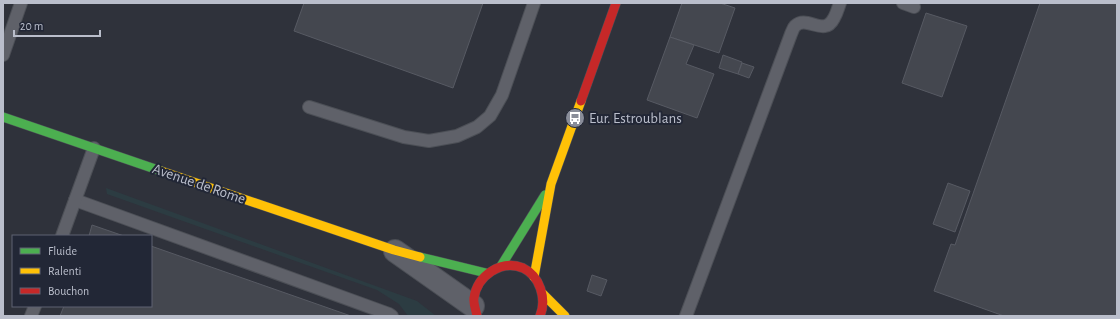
<svg xmlns="http://www.w3.org/2000/svg" width="1120" height="319" font-family="'Alegreya Sans',sans-serif">
  <style>
    .green { fill: #2c3c42 }
    .building { fill: #44474f; stroke: #575a63 }
    .lines { fill: none; stroke-linecap: round; stroke-linejoin: round }
    .lane-casing { stroke: #4c4f56; stroke-width: 14 }
    .street-casing { stroke: #4c4f56; stroke-width: 24 }
    .fast-casing { stroke: #4c4f56; stroke-width: 10 }
    .slow-casing { stroke: #4c4f56; stroke-width: 10 }
    .jam-casing { stroke: #4c4f56; stroke-width: 10 }
    .lane { stroke: #5f6169; stroke-width: 12 }
    .street { stroke: #5f6169; stroke-width: 22 }
    .fast { stroke: #4caf50; stroke-width: 9 }
    .slow { stroke: #ffc107; stroke-width: 9 }
    .jam { stroke: #c62828; stroke-width: 9 }
    .labels { text-anchor: middle; dominant-baseline: central; stroke-width: 4; stroke-linejoin: round; paint-order: stroke }
    .poi-label { font-size: 15px; fill: #babecb; stroke: #222736; text-anchor: start }
    .street-label { font-size: 15px; fill: #babecb; stroke: #222736 }
  </style>
  <rect width="100%" height="100%" fill="#2f323b"/>
  <polygon class="green" points="106,188 417,301 436,316 408,316 399,304 377,290 107,194"/>
  <g class="building">
    <polygon points="304,3 483,3 453,88 294,31"/>
    <polygon points="682,3 720,3 735,8 719,53 670,37"/>
    <polygon points="1040,3 1117,3 1117,316 1004,316 934,291 951,244 955,245"/>
    <polygon points="926,13 967,26 942,97 902,83"/>
    <polygon points="670,37 694,45 686,64 714,74 697,118 647,100"/>
    <polygon points="723,55 742,62 738,74 719,68"/>
    <polygon points="742,63 754,67 749,78 738,74"/>
    <polygon points="948,183 970,191 955,232 933,224"/>
    <polygon points="92,225 124,236 89,236"/>
    <polygon points="151,246 351,316 60,316 64,306 151,306"/>
    <polygon points="592,275 607,280 601,296 587,291"/>
  </g>
  <g class="lines">
    <g class="lane-casing">
      <g id="lane">
        <polyline points="903,3 914,7"/>
        <polyline points="3,55 21,3"/>
        <polyline points="309,107 404,137 429,141 457,136 477,127 490,116 502,95 534,3"/>
        <polyline points="75,200 389,314 392,316"/>
        <polyline points="62,236 94,148"/>
        <polyline points="31,316 35,306"/>
        <path d="M686,316L791,34C792,32 793,28 795,26C807,14 824,38 834,18C837,13 838,8 840,3"/>
      </g>
    </g>
    <g class="street-casing">
      <polyline id="street" points="395,251 473,306"/>
    </g>
    <g class="fast-casing">
      <g id="fast">
        <polyline points="3,117 161,171"/>
        <polyline points="420,257 486,273"/>
        <polyline points="501,266 545,195"/>
      </g>
    </g>
    <g class="slow-casing">
      <g id="slow">
        <polyline points="161,171 394,250 420,257"/>
        <polyline points="534,277 551,184 581,101"/>
        <polyline points="543,294 565,316"/>
      </g>
    </g>
    <g class="jam-casing">
      <g id="jam">
        <polyline points="581,101 616,3"/>
        <path d="M477,316C476,310 473,303 474,298C477,276 501,259 523,268C540,276 547,299 540,316"/>
      </g>
    </g>
    <use href="#lane" class="lane"/>
    <use href="#street" class="street"/>
    <use href="#fast" class="fast"/>
    <use href="#slow" class="slow"/>
    <use href="#jam" class="jam"/>
  </g>
  <defs>
    <g id="bus-disc" transform="scale(1)"><circle r="9.5" fill="#898d99" stroke="#222736"/><path d="M-5-6H5V4H4V6H2V4H-2V6H-4V4H-5ZM-3.5-4V0h7V-4ZM-3.5 1.2v1.5H-2V1.2ZM2 1.2v1.5H3.5V1.2Z" fill="#fff"/></g>
  </defs>
  <g fill-rule="evenodd">
    <use href="#bus-disc" x="575" y="118"/>
  </g>
  <g class="labels">
    <g class="poi-label">
      <text x="589" y="118">Eur. Estroublans</text>
    </g>
    <g class="street-label">
      <text transform="translate(199 184) rotate(19)">Avenue de Rome</text>
    </g>
  </g>
  <rect width="1120" height="319" fill="none" stroke="#babecb" stroke-width="8"/>
  <rect x="12" y="235" width="140" height="72" fill="#222736" stroke="#5f6372"/>
  <rect x="20" y="248" width="20" height="6" fill="#4caf50" stroke="#5f6372"/>
  <text x="48" y="255" font-size="12" fill="#babecb">Fluide</text>
  <rect x="20" y="268" width="20" height="6" fill="#ffc107" stroke="#5f6372"/>
  <text x="48" y="275" font-size="12" fill="#babecb">Ralenti</text>
  <rect x="20" y="288" width="20" height="6" fill="#c62828" stroke="#5f6372"/>
  <text x="48" y="295" font-size="12" fill="#babecb">Bouchon</text>
  <path d="M14 30v6h86v-6" fill="none" stroke="#babecb" stroke-width="2"/>
  <text x="20" y="30" font-size="12" fill="#babecb" stroke="#222736" stroke-width="3" paint-order="stroke">20 m</text>
</svg>
